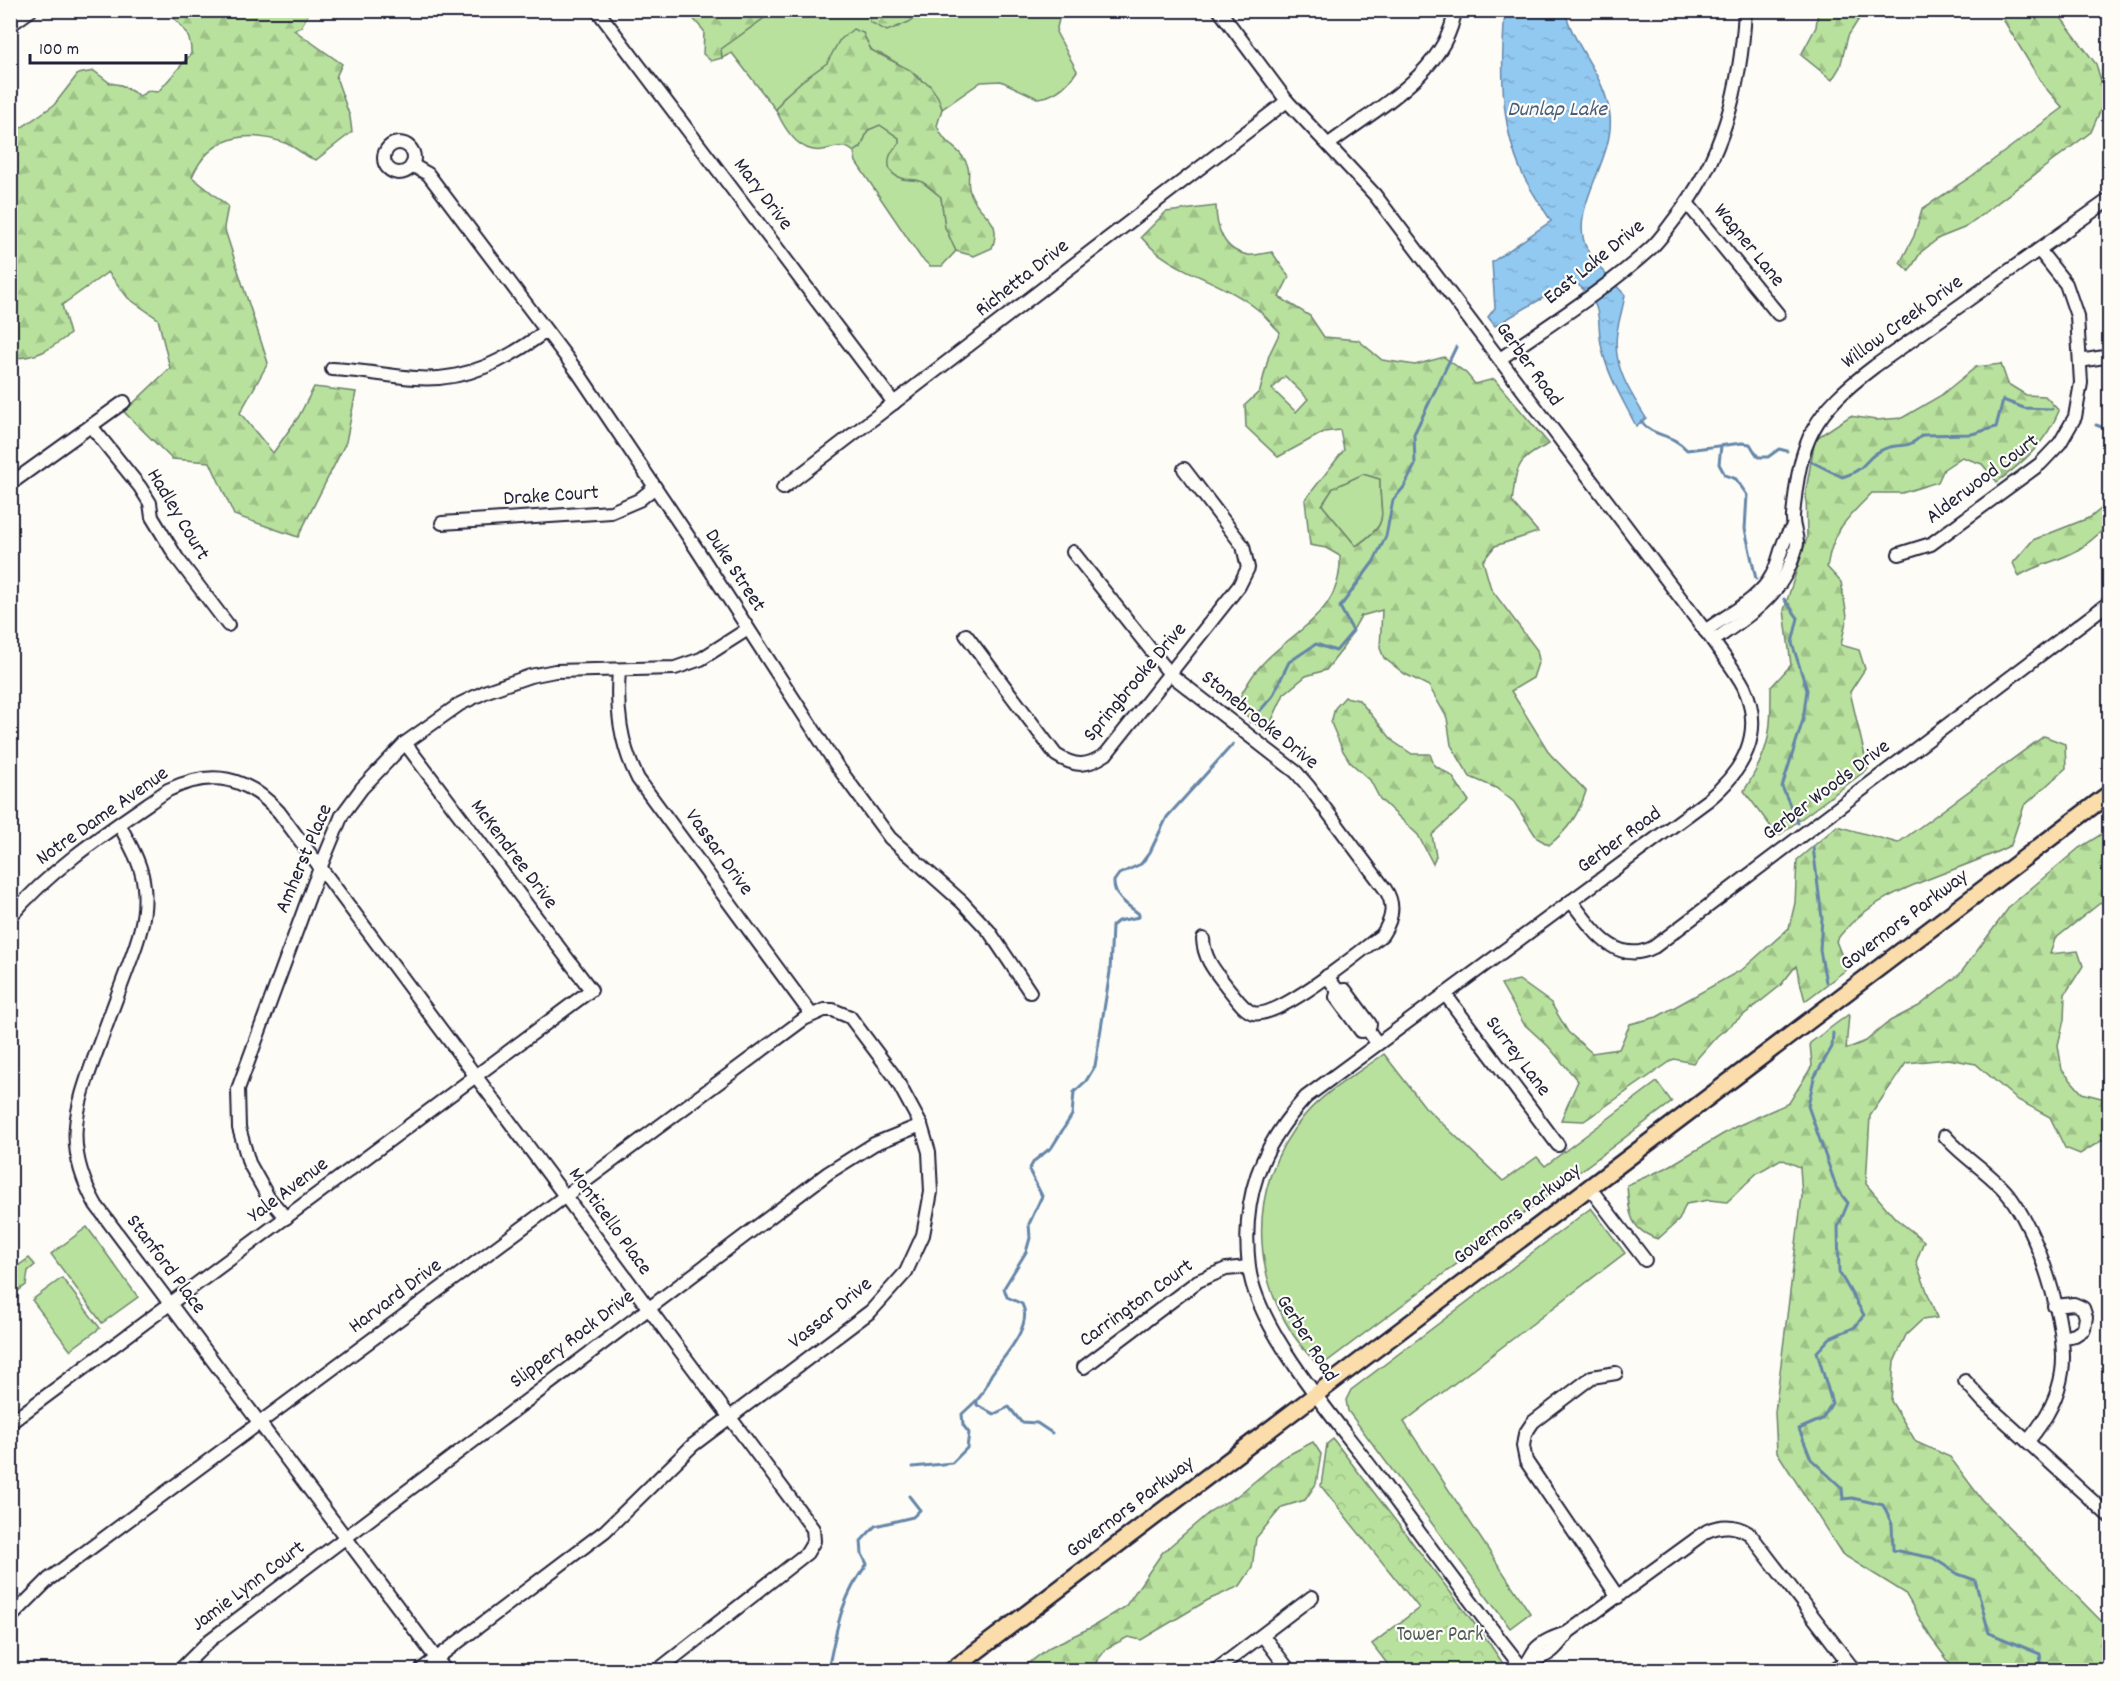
<svg xmlns="http://www.w3.org/2000/svg" width="2120" height="1681" font-family="Dekko,sans-serif">
  <style>
    .grass { fill: #b8e19d; stroke: #6d826c; stroke-width: 1.5 }
    .forest { fill: url(#forest-firs); stroke: #6d826c; stroke-width: 1.5; fill-rule: evenodd }
    .park { fill: url(#park-crowns); stroke: #6d826c; stroke-width: 1.5 }
    .water { fill: url(#water-ripples); stroke: #6586a8; stroke-width: 1.5 }
    .lines { fill: none; stroke-linecap: round; stroke-linejoin: round }
    .stream { stroke: #6586a8; stroke-width: 3 }
    .minor-casing { stroke: #22223b; stroke-width: 16 }
    .major-casing { stroke: #22223b; stroke-width: 20 }
    .minor { stroke: #fdfcf7; stroke-width: 12 }
    .major { stroke: #faddab; stroke-width: 15 }
    .labels { text-anchor: middle; dominant-baseline: central; stroke-width: 4.5; stroke-linejoin: round; paint-order: stroke }
    .street-label { font-size: 21px; fill: #22223b; stroke: #fdfcf7 }
    .park-label { font-size: 21px; fill: #4f5b58; stroke: #fdfcf7 }
    .water-label { font-size: 22px; font-style: italic; fill: #495c7b; stroke: #fdfcf7 }
  </style>
  <defs>
    <pattern id="forest-firs" width="22" height="20" patternUnits="userSpaceOnUse" patternTransform="scale(1.5)"><rect width="22" height="20" fill="#b8e19d"/><path d="M5 1l3.5 6h-7zM16 11l3.5 6h-7z" fill="#9ec188"/></pattern>
    <pattern id="park-crowns" width="20" height="18" patternUnits="userSpaceOnUse" patternTransform="scale(1.5)"><rect width="20" height="18" fill="#b8e19d"/><path d="M2 6a3 3 0 1 1 6 0M12 15a3 3 0 1 1 6 0" fill="none" stroke="#9ec188"/></pattern>
    <pattern id="water-ripples" width="26" height="14" patternUnits="userSpaceOnUse" patternTransform="scale(1.5)"><rect width="26" height="14" fill="#92c9f1"/><path d="M2 4q2-2 4 0t4 0M15 11q2-2 4 0t4 0" fill="none" stroke="#7eacd0"/></pattern>
  </defs>
  <rect width="100%" height="100%" fill="#fdfcf7"/>
  <filter id="ink" filterUnits="userSpaceOnUse"><feTurbulence type="fractalNoise" baseFrequency=".0167" numOctaves="2"/><feDisplacementMap in="SourceGraphic" scale="12" xChannelSelector="R" yChannelSelector="G"/><feConvolveMatrix kernelMatrix="1 2 1 2 8 2 1 2 1" color-interpolation-filters="sRGB"/></filter>
  <g filter="url(#ink)">
    <g class="grass">
      <path d="M987,10L989,13L1061,11L1056,32L1077,71C1067,86 1055,97 1037,98L1001,81L981,82L942,109C934,82 908,70 885,56C881,53 876,54 872,50C868,46 866,39 863,33L839,41L828,63L802,81L784,97L776,110L732,53L722,58L721,49L774,11H869L871,22L898,27L924,11Z"/>
      <polygon points="880,125 899,138 902,179 921,181 941,197 945,227 956,251 942,266 930,266 921,258 856,162 854,152 861,147 868,130"/>
      <path d="M1363,474L1380,479C1379,519 1393,520 1356,546L1322,505L1333,488Z"/>
      <path d="M1384,1054L1425,1107L1503,1181L1537,1157L1545,1166L1657,1082L1672,1102L1325,1363L1315,1362C1250,1294 1242,1189 1304,1116C1325,1091 1358,1073 1384,1054Z"/>
      <polygon points="1591,1208 1625,1253 1404,1422 1530,1613 1510,1628 1348,1411 1346,1400 1351,1390"/>
      <polygon points="87,1227 138,1297 102,1323 51,1254"/>
      <polygon points="62,1278 100,1328 70,1350 32,1300"/>
    </g>
    <g class="forest">
      <polygon points="695,10 714,11 722,16 734,11 774,11 721,49 722,58 711,61 703,54 704,31 691,16"/>
      <path d="M168,11H310L301,27L294,30L342,64L336,77L350,117L352,132L316,160C304,157 297,147 285,143C246,129 209,137 192,177L228,206L224,227L268,363L240,413L273,453L299,416L314,387L356,392L346,442L298,537L234,515L210,462L172,459L124,412L170,368L158,319L128,298L108,272L62,305L70,334C49,350 38,358 11,358V135L54,105L78,74L94,71L110,83L121,85L140,96L148,91L158,92L191,54C192,33 180,26 168,11Z"/>
      <polygon points="869,11 869,10 924,11 909,22 887,31 870,22"/>
      <polygon points="1818,11 1864,11 1848,36 1840,67 1832,80 1801,55 1816,27"/>
      <polygon points="1998,11 2056,11 2096,64 2106,97 2091,132 1964,228 1939,238 1921,252 1909,271 1900,263 1914,236 1922,209 1969,178 2063,108 2043,85"/>
      <path d="M853,29L863,33L871,50L910,70L918,79L929,84L938,97L942,109L937,126C946,147 954,144 963,157C974,172 965,179 970,192C979,218 1004,217 992,248L974,256L956,251L945,227L941,197C935,192 929,186 922,182C917,179 909,180 904,179C883,174 886,154 899,144V138L880,125L868,130L861,147L854,152C843,142 835,148 823,150C799,154 784,128 776,110L784,97L802,81L827,63L839,41Z"/>
      <path d="M1216,206C1216,227 1223,251 1248,255C1255,256 1265,253 1272,252L1289,277L1279,297L1310,316L1324,337L1358,340L1382,360L1415,365L1444,357L1466,373L1475,384L1494,379L1549,444C1514,461 1517,467 1512,502L1538,532L1495,546L1483,561L1491,589L1537,650L1539,660L1533,678L1511,691L1550,754L1586,791C1579,814 1568,830 1549,845L1537,838L1514,802L1496,788L1470,777L1451,745L1447,718L1429,686L1405,674L1384,658L1380,648L1382,610L1361,616L1341,651L1326,670L1306,676L1284,694L1266,733L1238,708C1238,698 1243,691 1248,683C1277,633 1343,623 1340,556L1326,548L1310,545L1305,500L1344,450L1340,430L1324,432L1278,457L1246,427L1245,405L1260,391L1269,355L1280,332C1272,325 1265,315 1257,309C1222,280 1170,272 1141,237L1166,212ZM1285,376L1308,399L1296,412L1272,389ZM1363,474L1380,479C1379,518 1393,521 1356,546L1322,505L1333,488Z"/>
      <path d="M2001,364L2008,384L2026,395L2045,396L2059,411C2046,442 2024,462 1997,482L1982,464L1962,457L1944,469L1938,482L1902,493H1872C1846,519 1833,530 1827,567L1841,582L1847,616L1841,645L1859,650L1865,669L1850,692L1868,769L1778,836L1744,791C1770,749 1771,735 1771,687L1791,665L1784,610L1807,538L1806,490L1815,439L1850,416L1876,420L1902,418L1940,396L1976,367Z"/>
      <path d="M2109,502V524C2099,534 2088,544 2076,551C2057,562 2037,564 2019,576L2013,563L2033,540L2091,517Z"/>
      <polygon points="1345,697 1359,700 1394,742 1412,754 1430,754 1434,765 1452,776 1469,801 1432,835 1436,856 1433,864 1418,835 1380,799 1370,780 1350,762 1343,751 1331,723 1335,708"/>
      <path d="M2044,736L2065,744L2066,768L2024,806L2011,845C1953,876 1876,885 1836,941L1847,969L1805,1001L1796,966L1780,986L1717,1036L1693,1063L1674,1059L1584,1121L1561,1120L1578,1081L1548,1046L1524,1024L1501,984L1519,980L1551,1003L1568,1032L1592,1053L1619,1049L1630,1024L1657,1017L1743,969L1789,928L1795,903L1797,860L1837,826L1898,843Z"/>
      <path d="M2108,830L2109,896L2055,939L2050,954L2078,951L2083,966L2065,994L2064,1020L2058,1045L2062,1070L2082,1093L2109,1100V1136L2080,1154L2065,1148L2050,1117L2016,1099L1976,1064L1948,1059L1906,1063L1870,1116L1866,1184L1895,1218L1924,1241L1916,1262L1937,1318L1922,1320L1906,1335L1894,1362L1891,1401L1916,1442L1950,1457L1982,1500L2109,1629V1670H1955L1931,1638L1905,1593L1842,1554L1777,1452L1775,1412L1802,1196L1800,1167L1781,1159L1757,1173L1727,1202L1709,1200L1686,1204L1679,1220L1658,1239C1629,1230 1629,1212 1627,1185L1666,1168L1735,1127L1789,1103L1812,1066L1810,1043L1849,1014L1846,1049L1866,1041L1890,1021L1919,1006L1960,974L2010,906L2079,848Z"/>
      <polygon points="1313,1442 1321,1454 1316,1484 1305,1500 1282,1507 1256,1538 1252,1568 1240,1586 1208,1600 1141,1640 1128,1637 1107,1648 1090,1670 1020,1670 1050,1647 1092,1627 1125,1607 1162,1553 1212,1510 1237,1496 1284,1457"/>
    </g>
    <g class="park">
      <polygon points="29,1258 35,1265 28,1271 26,1285 14,1294 11,1289 11,1271"/>
      <polygon points="1333,1439 1487,1640 1504,1665 1503,1670 1392,1670 1372,1644 1419,1608 1321,1486 1327,1444"/>
    </g>
    <path class="water" d="M1505,11H1565C1574,48 1606,76 1610,116C1615,160 1567,210 1587,249C1596,266 1612,281 1625,295C1623,308 1619,319 1617,332C1612,365 1629,391 1646,418L1636,426C1624,402 1608,376 1602,349C1595,319 1607,308 1576,283L1563,286L1495,326L1488,317L1495,308L1492,262L1551,221C1541,205 1530,190 1522,173C1499,123 1501,64 1505,11Z"/>
    <g class="lines">
      <g class="stream">
        <path d="M1641,422C1655,438 1670,432 1687,450L1742,443L1750,444L1758,457H1768L1779,449L1787,451"/>
        <polyline points="2096,425 2110,430"/>
        <polyline points="1721,446 1719,464 1725,475 1736,479 1747,495 1745,529 1756,579"/>
        <path d="M1808,460L1842,477C1867,470 1865,457 1882,450C1898,442 1907,451 1922,435L1972,434L1996,427L2003,400L2024,408L2052,409"/>
        <polyline points="1784,599 1798,618 1792,643 1807,690 1803,720 1782,787 1798,823"/>
        <polyline points="1250,722 1272,697 1289,662 1316,644 1336,651 1353,631 1340,607 1374,561 1386,536 1393,500 1404,487 1415,465 1414,434 1456,347"/>
        <polyline points="1813,847 1822,918 1820,950 1826,982"/>
        <polyline points="1833,1033 1832,1047 1814,1078 1808,1106 1837,1189 1848,1203 1838,1227 1839,1272 1864,1315 1855,1327 1830,1338 1817,1352 1832,1403 1822,1419 1799,1429 1811,1459 1842,1488 1843,1499 1852,1498 1883,1505 1892,1524 1893,1550 1933,1558 1958,1574 1975,1580 1989,1633 2040,1654 2042,1670"/>
        <path d="M1052,1433L1037,1423L1021,1422L1009,1407L994,1414L977,1405V1400C985,1392 986,1384 991,1375C1002,1358 1034,1326 1022,1304L1007,1297L1004,1288L1026,1252L1030,1238L1029,1224L1042,1196L1029,1170L1034,1161L1052,1147L1072,1115L1074,1092L1086,1081L1095,1066L1110,972L1112,926L1118,921L1139,917V914C1128,905 1113,897 1114,881L1119,874L1141,864L1150,852L1167,817L1233,744"/>
        <polyline points="913,1467 952,1463 967,1448 969,1433 963,1425 962,1414 977,1400"/>
        <path d="M828,1670C837,1628 840,1600 867,1564L862,1554L861,1541L875,1526L913,1517L920,1510L909,1496"/>
      </g>
      <g class="minor-casing">
        <g id="minor">
          <polyline points="597,10 894,403"/>
          <path d="M1219,10L1287,101L1375,195L1713,641C1723,656 1736,671 1744,687C1765,733 1743,771 1708,800L1306,1097C1260,1147 1241,1198 1249,1267C1256,1329 1336,1420 1374,1471C1423,1538 1472,1605 1524,1670"/>
          <polyline points="10,25 31,10"/>
          <circle cx="399" cy="158" r="15"/>
          <path d="M1329,144C1374,110 1447,72 1455,10"/>
          <polyline points="412,165 428,174 579,374 696,548 837,766 890,838 962,902 989,931 1030,992"/>
          <polyline points="1687,203 1778,314"/>
          <path d="M1500,359C1550,324 1605,290 1651,248C1660,240 1667,229 1674,220C1723,159 1741,87 1745,10"/>
          <polyline points="2080,361 2110,356"/>
          <path d="M332,369C360,370 387,376 415,378C465,382 507,360 546,331"/>
          <polyline points="91,426 140,487 150,503 152,517 177,558 228,625"/>
          <polyline points="10,484 124,402"/>
          <polyline points="783,488 1287,101"/>
          <polyline points="442,523 611,512 639,500 655,487"/>
          <path d="M1073,552L1170,674L1296,772L1309,787L1385,889C1396,905 1392,920 1382,935C1359,952 1278,1020 1253,1013C1242,1009 1235,996 1227,987C1215,971 1204,959 1203,939"/>
          <polyline points="1899,554 1931,544 2040,464 2060,443 2075,417 2081,383 2077,316 2066,284 2039,250"/>
          <path d="M1705,631C1728,614 1759,600 1772,575C1781,559 1780,543 1792,528"/>
          <path d="M966,635L1056,755C1075,767 1087,767 1106,754L1239,586L1248,568L1243,546L1184,469"/>
          <path d="M1713,641C1741,621 1777,599 1790,565C1792,559 1797,549 1797,543C1797,534 1792,527 1793,516C1800,438 1813,413 1875,366L2110,199"/>
          <path d="M619,670C616,709 620,744 638,779L811,1014"/>
          <path d="M119,824C130,845 142,864 144,887C147,916 138,941 128,967C117,996 107,1024 96,1053C75,1111 63,1147 96,1205L445,1670"/>
          <path d="M1571,901C1592,928 1615,967 1654,947L2110,602"/>
          <path d="M10,917C53,866 113,828 168,790C212,769 246,776 279,812L813,1529L814,1541L807,1553L658,1670"/>
          <polyline points="1327,976 1338,991 1345,990 1370,1024 1368,1030 1377,1043"/>
          <polyline points="1338,991 1336,997 1361,1031 1368,1030"/>
          <polyline points="1445,994 1558,1145"/>
          <path d="M1945,1136C1963,1157 1988,1171 2006,1192C2037,1227 2069,1326 2062,1372C2058,1399 2045,1421 2028,1441"/>
          <polyline points="1589,1187 1645,1260"/>
          <polyline points="286,1218 268,1197 249,1163 239,1128 238,1089 314,883 342,815 362,788 405,743 460,704 487,691 530,676 555,671 675,668 701,659 748,629"/>
          <polyline points="2054,1306 2074,1304 2083,1308 2086,1317 2084,1329 2075,1335 2062,1338"/>
          <polyline points="1084,1367 1198,1281 1226,1269 1249,1267"/>
          <polyline points="1616,1373 1592,1377 1533,1422 1525,1434 1523,1446 1526,1461 1618,1597"/>
          <polyline points="1965,1381 1982,1400 2110,1517"/>
          <polyline points="10,1423 591,990 405,743"/>
          <polyline points="10,1618 49,1579 804,1019 824,1010 833,1010 850,1017 895,1077 921,1125 929,1152 931,1192 923,1235 906,1272 871,1311 693,1445 605,1531 421,1670"/>
          <polyline points="1263,1636 1289,1670"/>
          <path d="M1532,1659C1549,1658 1557,1647 1567,1634"/>
          <polyline points="180,1670 210,1640 828,1173 874,1144 921,1125"/>
          <polyline points="1216,1670 1312,1597"/>
          <path d="M1521,1670C1528,1664 1530,1657 1535,1650C1542,1641 1557,1636 1567,1633L1707,1531C1723,1524 1736,1525 1750,1534L1854,1670"/>
          <polyline points="1833,1670 1846,1661"/>
        </g>
      </g>
      <g class="major-casing">
        <polyline id="major" points="952,1670 2110,793"/>
      </g>
      <use href="#minor" class="minor"/>
      <use href="#major" class="major"/>
    </g>
  </g>
  <g class="labels">
    <g class="street-label">
      <text transform="translate(762 195) rotate(53)">Mary Drive</text>
      <text transform="translate(1748 246) rotate(51)">Wagner Lane</text>
      <text transform="translate(1595 263) rotate(-39)">East Lake Drive</text>
      <text transform="translate(1023 279) rotate(-38)">Richetta Drive</text>
      <text transform="translate(1903 323) rotate(-36)">Willow Creek Drive</text>
      <text transform="translate(1528 365) rotate(54)">Gerber Road</text>
      <text transform="translate(1983 480) rotate(-37)">Alderwood Court</text>
      <text transform="translate(551 497) rotate(-4)">Drake Court</text>
      <text transform="translate(177 515) rotate(59)">Hadley Court</text>
      <text transform="translate(734 571) rotate(57)">Duke Street</text>
      <text transform="translate(1136 683) rotate(-50)">Springbrooke Drive</text>
      <text transform="translate(1259 721) rotate(39)">Stonebrooke Drive</text>
      <text transform="translate(1827 791) rotate(-37)">Gerber Woods Drive</text>
      <text transform="translate(103 817) rotate(-35)">Notre Dame Avenue</text>
      <text transform="translate(1620 841) rotate(-36)">Gerber Road</text>
      <text transform="translate(718 853) rotate(54)">Vassar Drive</text>
      <text transform="translate(513 855) rotate(53)">McKendree Drive</text>
      <text transform="translate(305 859) rotate(-67)">Amherst Place</text>
      <text transform="translate(1905 921) rotate(-37)">Governors Parkway</text>
      <text transform="translate(1517 1057) rotate(53)">Surrey Lane</text>
      <text transform="translate(289 1191) rotate(-37)">Yale Avenue</text>
      <text transform="translate(1518 1215) rotate(-37)">Governors Parkway</text>
      <text transform="translate(609 1222) rotate(54)">Monticello Place</text>
      <text transform="translate(165 1265) rotate(53)">Stanford Place</text>
      <text transform="translate(396 1297) rotate(-37)">Harvard Drive</text>
      <text transform="translate(1137 1304) rotate(-36)">Carrington Court</text>
      <text transform="translate(831 1314) rotate(-39)">Vassar Drive</text>
      <text transform="translate(1306 1339) rotate(58)">Gerber Road</text>
      <text transform="translate(573 1340) rotate(-37)">Slippery Rock Drive</text>
      <text transform="translate(1131 1508) rotate(-37)">Governors Parkway</text>
      <text transform="translate(249 1587) rotate(-37)">Jamie Lynn Court</text>
    </g>
    <g class="park-label">
      <text x="1440" y="1636">Tower Park</text>
    </g>
    <g class="water-label">
      <text x="1557" y="110">Dunlap Lake</text>
    </g>
  </g>
  <rect width="2120" height="1681" fill="none" stroke="#fdfcf7" stroke-width="36"/>
  <rect x="18" y="18" width="2084" height="1645" fill="none" stroke="#22223b" stroke-width="2" filter="url(#ink)"/>
  <path d="M30 54v9h156v-9" fill="none" stroke="#22223b" stroke-width="3"/>
  <text x="39" y="54" font-size="18" fill="#22223b" stroke="#fdfcf7" stroke-width="4.5" paint-order="stroke">100 m</text>
</svg>
